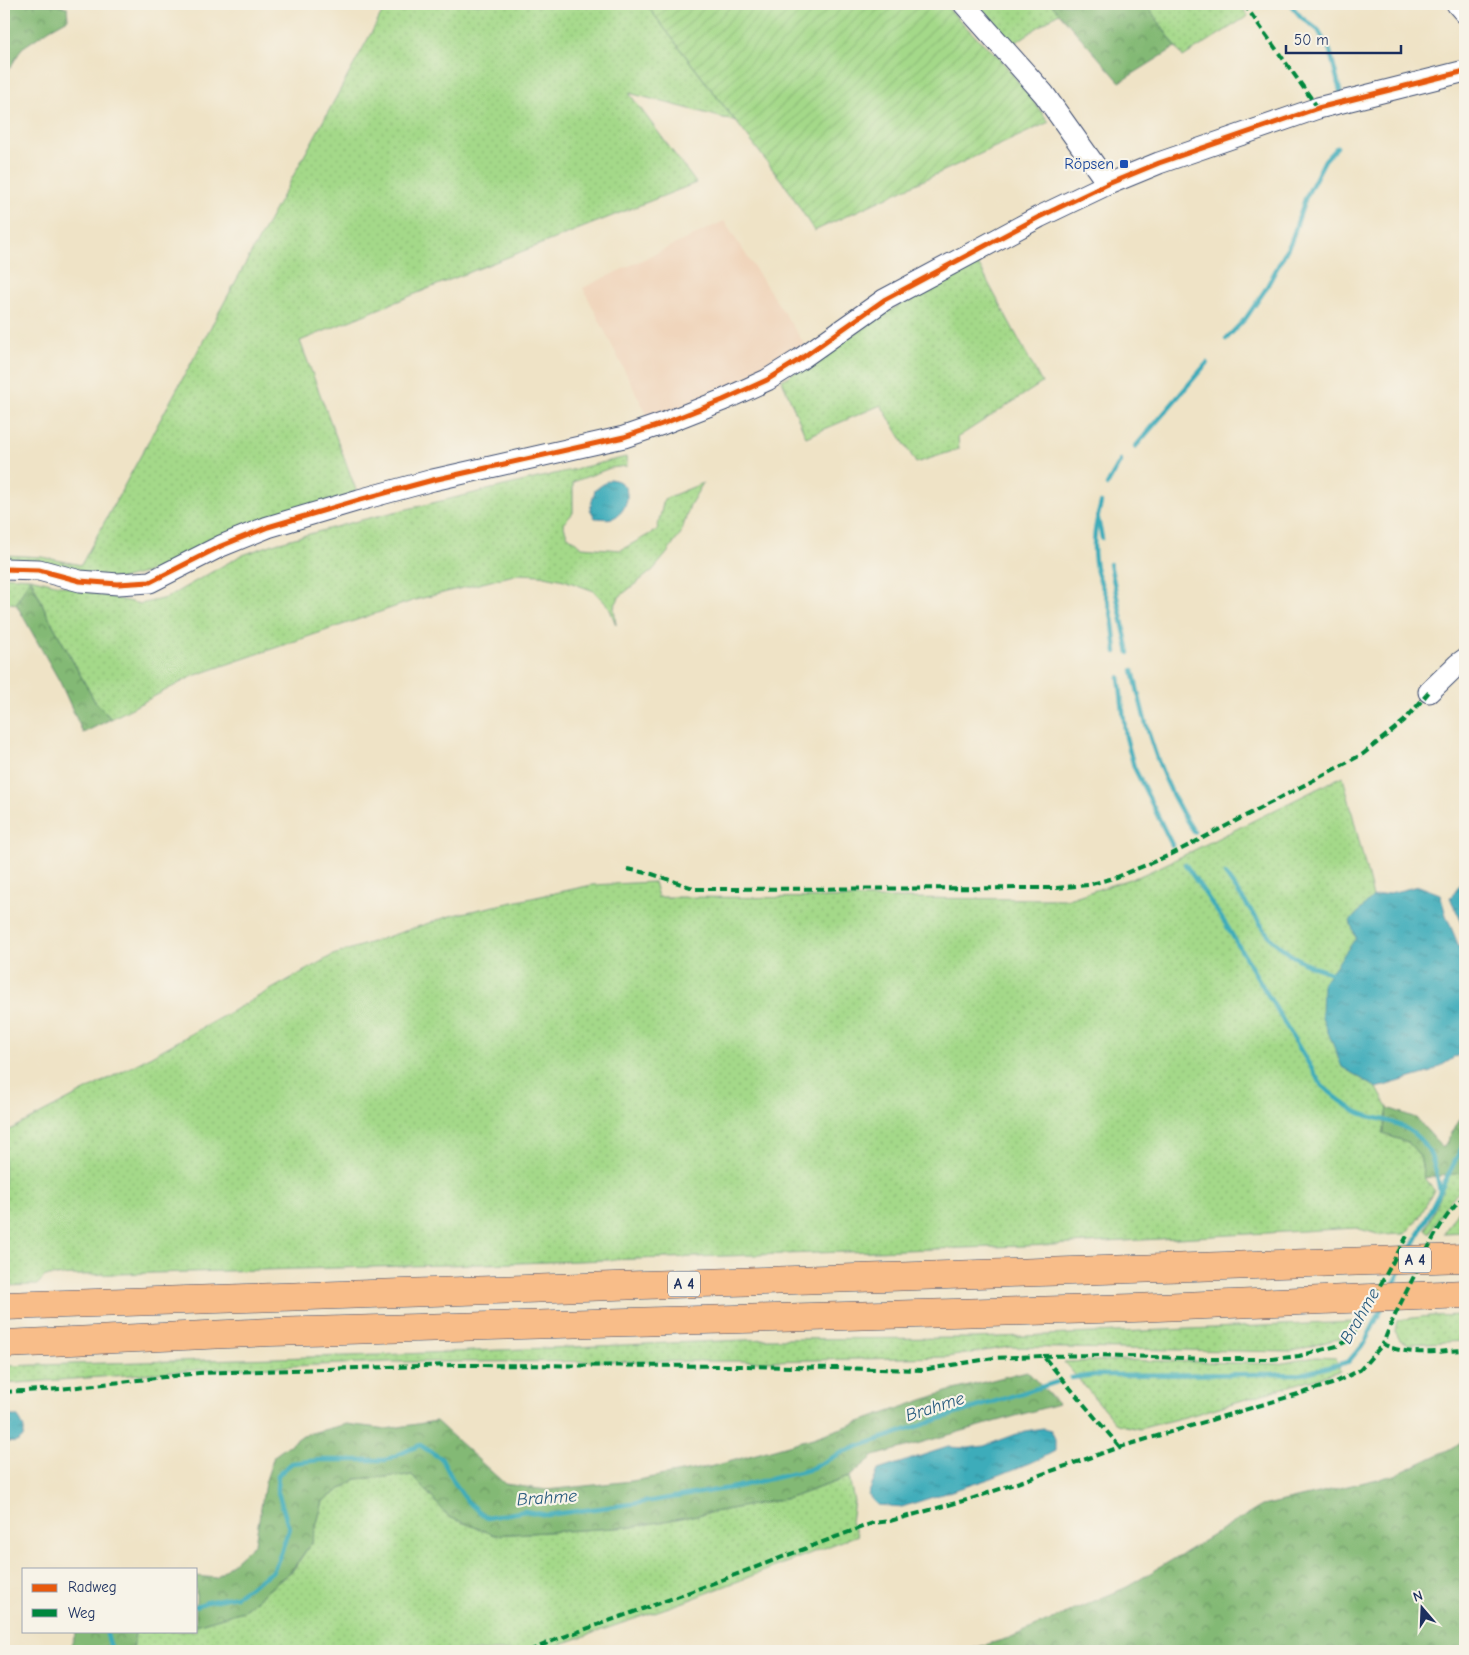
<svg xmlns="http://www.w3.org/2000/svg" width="1469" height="1655" font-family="'Comic Neue',sans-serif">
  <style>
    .built { fill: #f0d5bc }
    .grass { fill: url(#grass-dots); stroke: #608474 }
    .forest { fill: url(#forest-crowns); stroke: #4f746a }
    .garden { fill: url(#garden-furrows); stroke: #608474 }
    .water { fill: url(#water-ripples); stroke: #2c6e8c }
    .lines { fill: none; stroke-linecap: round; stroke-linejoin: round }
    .stream { stroke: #3dacba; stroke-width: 4.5 }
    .minor-casing { stroke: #3b4a6e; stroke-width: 23 }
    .highway-casing { stroke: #3b4a6e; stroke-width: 29 }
    .minor { stroke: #fff; stroke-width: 21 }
    .highway { stroke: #f8bd89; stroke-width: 28 }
    .quiet { stroke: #00873e; stroke-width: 4; stroke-dasharray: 8 4; stroke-linecap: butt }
    .cycleway-casing { stroke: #f7f3e8; stroke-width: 8 }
    .cycleway { stroke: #e8590c; stroke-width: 5 }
    .transit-dot { fill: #1a4fb4; stroke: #f7f3e8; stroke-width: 2 }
    .labels { text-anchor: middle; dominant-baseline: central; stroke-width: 4.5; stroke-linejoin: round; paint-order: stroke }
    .shield { fill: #f7f3e8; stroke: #5d6a87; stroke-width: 1 }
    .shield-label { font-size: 15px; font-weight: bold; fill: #1b2f5e }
    .transit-label { font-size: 16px; fill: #164399; stroke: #f7f3e8; text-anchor: end }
    .water-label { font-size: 18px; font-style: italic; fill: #275b7e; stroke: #f7f3e8 }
  </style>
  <defs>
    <pattern id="grass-dots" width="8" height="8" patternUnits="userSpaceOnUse" patternTransform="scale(1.25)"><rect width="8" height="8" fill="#a4d989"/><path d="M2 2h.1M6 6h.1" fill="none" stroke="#8dbb79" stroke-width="1.8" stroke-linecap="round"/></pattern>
    <pattern id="forest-crowns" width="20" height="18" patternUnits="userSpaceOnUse" patternTransform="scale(1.25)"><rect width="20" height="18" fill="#83b975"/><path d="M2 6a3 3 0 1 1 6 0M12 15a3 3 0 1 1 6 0" fill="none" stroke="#6a9763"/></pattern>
    <pattern id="garden-furrows" width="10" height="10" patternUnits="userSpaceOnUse" patternTransform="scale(1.25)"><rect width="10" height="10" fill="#a4d989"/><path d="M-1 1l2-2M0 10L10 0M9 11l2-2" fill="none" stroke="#8dbb79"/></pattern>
    <pattern id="water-ripples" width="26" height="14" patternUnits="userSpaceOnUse" patternTransform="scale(1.25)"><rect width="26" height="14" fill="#3dacba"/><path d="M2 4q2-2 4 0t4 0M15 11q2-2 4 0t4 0" fill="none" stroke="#328c9a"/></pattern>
  </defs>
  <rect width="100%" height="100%" fill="#f7f3e8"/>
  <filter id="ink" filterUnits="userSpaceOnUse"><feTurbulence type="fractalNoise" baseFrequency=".02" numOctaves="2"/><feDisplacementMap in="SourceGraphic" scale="10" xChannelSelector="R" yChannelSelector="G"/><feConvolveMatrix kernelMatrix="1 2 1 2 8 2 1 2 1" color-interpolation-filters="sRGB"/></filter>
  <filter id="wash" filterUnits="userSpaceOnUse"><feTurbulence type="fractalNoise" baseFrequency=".0096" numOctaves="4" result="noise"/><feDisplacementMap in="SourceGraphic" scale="20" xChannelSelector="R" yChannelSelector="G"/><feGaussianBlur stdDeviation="1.12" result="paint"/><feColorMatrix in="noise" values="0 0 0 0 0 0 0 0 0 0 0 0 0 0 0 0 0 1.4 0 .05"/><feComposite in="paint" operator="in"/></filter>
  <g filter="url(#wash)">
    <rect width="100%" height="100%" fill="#efe3c6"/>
    <polygon class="built" points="724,221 805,345 759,373 700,402 649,419 583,288"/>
    <g class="grass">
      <polygon points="387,4 657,4 649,8 735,121 629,93 696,183 447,281 300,341 358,495 181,563 122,579 4,563 4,555 5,555 42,557 81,565"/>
      <polygon points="977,4 1051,4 1060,12 1012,45"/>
      <polygon points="1146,4 1240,4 1248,16 1183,57"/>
      <polygon points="976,260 1042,383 958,437 959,449 916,463 881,405 806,437 782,380 929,286"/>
      <polygon points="626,457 627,466 610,468 573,482 573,513 563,524 567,535 582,547 621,550 657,530 664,499 703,483 690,505 681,533 668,552 653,570 620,596 614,607 616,625 609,607 594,591 564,580 540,575 518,574 415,600 193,676 111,719 94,700 47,614 31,579 16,604 4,602 4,576 30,578 140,604 166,598 240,556 276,543 361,520"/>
      <polygon points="1343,776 1373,897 1350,921 1356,938 1342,1067 1377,1088 1388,1108 1383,1134 1408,1142 1420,1156 1424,1178 1434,1190 1419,1218 1405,1234 1381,1235 1356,1228 1052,1245 518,1263 45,1276 37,1285 4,1286 4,1133 146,1059 333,955 453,915 592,885 654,882 658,897 1068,899 1142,875 1164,865"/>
      <polygon points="1465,1171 1465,1186 1448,1202 1430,1233 1426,1229 1450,1173"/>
      <polygon points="1465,1202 1465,1232 1444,1233 1460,1207"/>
      <polygon points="1465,1315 1465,1341 1409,1344 1400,1340 1395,1331 1397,1320 1429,1316"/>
      <polygon points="1355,1322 1351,1331 1344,1337 1290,1352 1009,1347 947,1357 769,1361 389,1362 198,1370 4,1384 4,1366 377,1355 769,1339 975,1338"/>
      <polygon points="1316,1357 1336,1358 1340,1371 1196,1414 1139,1429 1117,1424 1064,1362 1125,1360 1278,1364"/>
      <polygon points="412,1475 449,1517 495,1535 632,1527 790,1498 849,1477 854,1501 851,1522 858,1535 684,1602 564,1643 546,1651 133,1651 135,1632 196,1631 196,1625 243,1611 293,1570 312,1542 323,1501 356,1479"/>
    </g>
    <g class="forest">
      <polygon points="4,4 49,4 67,7 68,19 50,29 22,48 4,78"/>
      <polygon points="1051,4 1146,4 1176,47 1120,82"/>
      <polygon points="30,578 47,614 94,700 111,719 83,733 60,682 16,604"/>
      <polygon points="1388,1108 1416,1118 1443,1148 1465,1111 1465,1171 1463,1173 1424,1178 1420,1156 1408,1142 1383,1134"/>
      <polygon points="1027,1371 1058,1404 874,1456 849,1477 790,1498 632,1527 495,1535 449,1517 412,1475 356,1479 323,1501 312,1542 292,1570 243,1611 196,1625 196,1576 216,1578 255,1543 265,1483 274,1456 303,1435 347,1424 386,1429 436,1421 505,1484 547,1490 632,1481 714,1466 813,1438 946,1392"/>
      <polygon points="1465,1440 1465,1651 964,1651 1009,1638 1127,1587 1262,1506 1395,1475 1446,1451"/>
      <polygon points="77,1631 146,1631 135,1632 133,1651 68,1651"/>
    </g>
    <polygon class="garden" points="657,4 944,4 977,38 1000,58 1049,122 814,231 790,192 649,8"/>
    <g class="water">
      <path d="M610,479C614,480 618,480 621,483C632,491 627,511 615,517C610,520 601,518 595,518L590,509L595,490Z"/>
      <polygon points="1465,842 1465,929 1450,898 1464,878"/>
      <polygon points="1419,886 1440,894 1446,915 1465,961 1465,1051 1431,1072 1377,1088 1342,1067 1322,1017 1323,983 1356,938 1350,921 1373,897"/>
      <path d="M4,1416H17C23,1423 30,1437 16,1442C13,1443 7,1442 4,1443Z"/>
      <polygon points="1043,1428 1051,1430 1055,1439 1055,1451 1042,1458 992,1478 902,1507 877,1505 868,1495 878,1470 948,1447 968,1448 984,1446 1025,1431"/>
    </g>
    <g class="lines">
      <g class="stream">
        <polyline points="1290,4 1301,17 1318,30 1330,51 1341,95"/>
        <polyline points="1226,339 1246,318 1265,290 1291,242 1305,199 1325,160 1337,147"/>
        <polyline points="1135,447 1207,363"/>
        <polyline points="1107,485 1121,460"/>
        <path d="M1101,503C1096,522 1092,541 1095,561C1096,576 1104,588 1108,602C1114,618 1114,636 1116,652"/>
        <polyline points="1098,519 1102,538"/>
        <polyline points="1110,564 1129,653"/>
        <path d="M1133,670C1145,728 1161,783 1194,832"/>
        <polyline points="1119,677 1126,737 1134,767 1172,845"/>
        <path d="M1185,864L1225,923L1322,1086C1334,1095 1346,1107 1360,1113C1372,1118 1385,1119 1397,1124C1429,1138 1435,1160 1440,1192"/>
        <polyline points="1225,874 1272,940 1291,955 1311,966 1331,973"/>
        <polyline points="1411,1250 1465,1141"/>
        <polyline points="1392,1288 1401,1270"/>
        <polyline points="1071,1378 1095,1375 1301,1374 1348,1362 1365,1342 1383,1306"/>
        <polyline points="196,1606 207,1602 236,1596 273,1571 281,1553 289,1528 277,1489 278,1475 292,1463 320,1460 386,1460 420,1445 442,1459 454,1482 467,1501 487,1518 525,1511 547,1515 639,1503 736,1487 808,1470 845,1451 939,1419 1057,1382"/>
        <polyline points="106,1631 112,1651"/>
      </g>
    </g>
  </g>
  <g filter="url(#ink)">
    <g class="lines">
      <g class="minor-casing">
        <g id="minor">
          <polyline points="964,4 1044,94 1108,184"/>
          <polyline points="1457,4 1465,13"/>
          <polyline points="4,569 39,570 80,581 118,584 150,582 221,546 268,527 359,500 433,480 624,437 662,424 723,400 767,380 799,360 884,300 1039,217 1108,184 1159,163 1318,108 1465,71"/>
          <polyline points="1429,692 1458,664 1465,659"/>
        </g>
      </g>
      <g class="highway-casing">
        <g id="highway">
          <polyline points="4,1306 1465,1258"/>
          <polyline points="4,1344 271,1332 1134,1308 1465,1294"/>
        </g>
      </g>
      <use href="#minor" class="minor"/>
      <use href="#highway" class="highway"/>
      <g class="quiet">
        <polyline points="1244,4 1318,108"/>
        <polyline points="627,869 652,874 696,889 1055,888 1088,885 1117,877 1170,855 1278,799 1363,754 1404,721 1429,692"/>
        <path d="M1465,1196C1442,1216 1429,1247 1415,1274C1404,1297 1392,1319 1383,1344C1408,1357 1438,1351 1465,1350"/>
        <polyline points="1043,1356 1099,1355 1208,1359 1273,1359 1299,1356 1337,1346 1349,1340 1361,1323 1365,1313 1407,1236"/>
        <polyline points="4,1392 60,1389 199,1373 452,1365 746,1366 922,1370 994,1358 1043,1356 1120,1447"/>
        <polyline points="529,1651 555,1640 679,1596 873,1523 890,1521 974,1498 1120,1447 1332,1384 1360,1370 1383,1344"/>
      </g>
      <g class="cycleway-casing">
        <polyline id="cycleway" points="4,569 39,570 80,581 118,584 150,582 221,546 268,527 359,500 433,480 624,437 662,424 723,400 767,380 799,360 884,300 1039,217 1108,184 1159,163 1318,108 1465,71"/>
      </g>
      <use href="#cycleway" class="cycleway"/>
    </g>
  </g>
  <rect class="transit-dot" x="1119" y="159" width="10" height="10" rx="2.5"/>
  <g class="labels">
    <g class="shield">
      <rect x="1399" y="1247.5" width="32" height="25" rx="4"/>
      <rect x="668" y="1271.5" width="32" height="25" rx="4"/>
    </g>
    <g class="shield-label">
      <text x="1415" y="1260">A 4</text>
      <text x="684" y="1284">A 4</text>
    </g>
    <g class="transit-label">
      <text x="1114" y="164">Röpsen</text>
    </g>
    <g class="water-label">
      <text transform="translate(1360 1316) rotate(-60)">Brahme</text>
      <text transform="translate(935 1407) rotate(-18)">Brahme</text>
      <text transform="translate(547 1498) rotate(-4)">Brahme</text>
    </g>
  </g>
  <rect width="1469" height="1655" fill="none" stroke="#f7f3e8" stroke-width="20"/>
  <rect x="22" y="1568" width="175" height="65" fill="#f7f3e8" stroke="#9fa5b1"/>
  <rect x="32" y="1584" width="25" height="8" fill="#e8590c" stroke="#9fa5b1"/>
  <text x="68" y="1592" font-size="15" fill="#1b2f5e">Radweg</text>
  <rect x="32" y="1609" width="25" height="8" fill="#00873e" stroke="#9fa5b1"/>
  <text x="68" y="1618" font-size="15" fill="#1b2f5e">Weg</text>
  <g transform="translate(1422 1608) rotate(341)" stroke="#f7f3e8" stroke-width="4" paint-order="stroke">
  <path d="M0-4L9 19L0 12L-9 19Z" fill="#1b2f5e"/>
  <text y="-8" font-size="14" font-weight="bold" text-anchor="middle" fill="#1b2f5e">N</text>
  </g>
  <path d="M1286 45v8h115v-8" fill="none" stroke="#1b2f5e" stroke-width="2.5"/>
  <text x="1294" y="45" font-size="15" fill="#1b2f5e" stroke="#f7f3e8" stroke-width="4" paint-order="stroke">50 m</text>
</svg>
